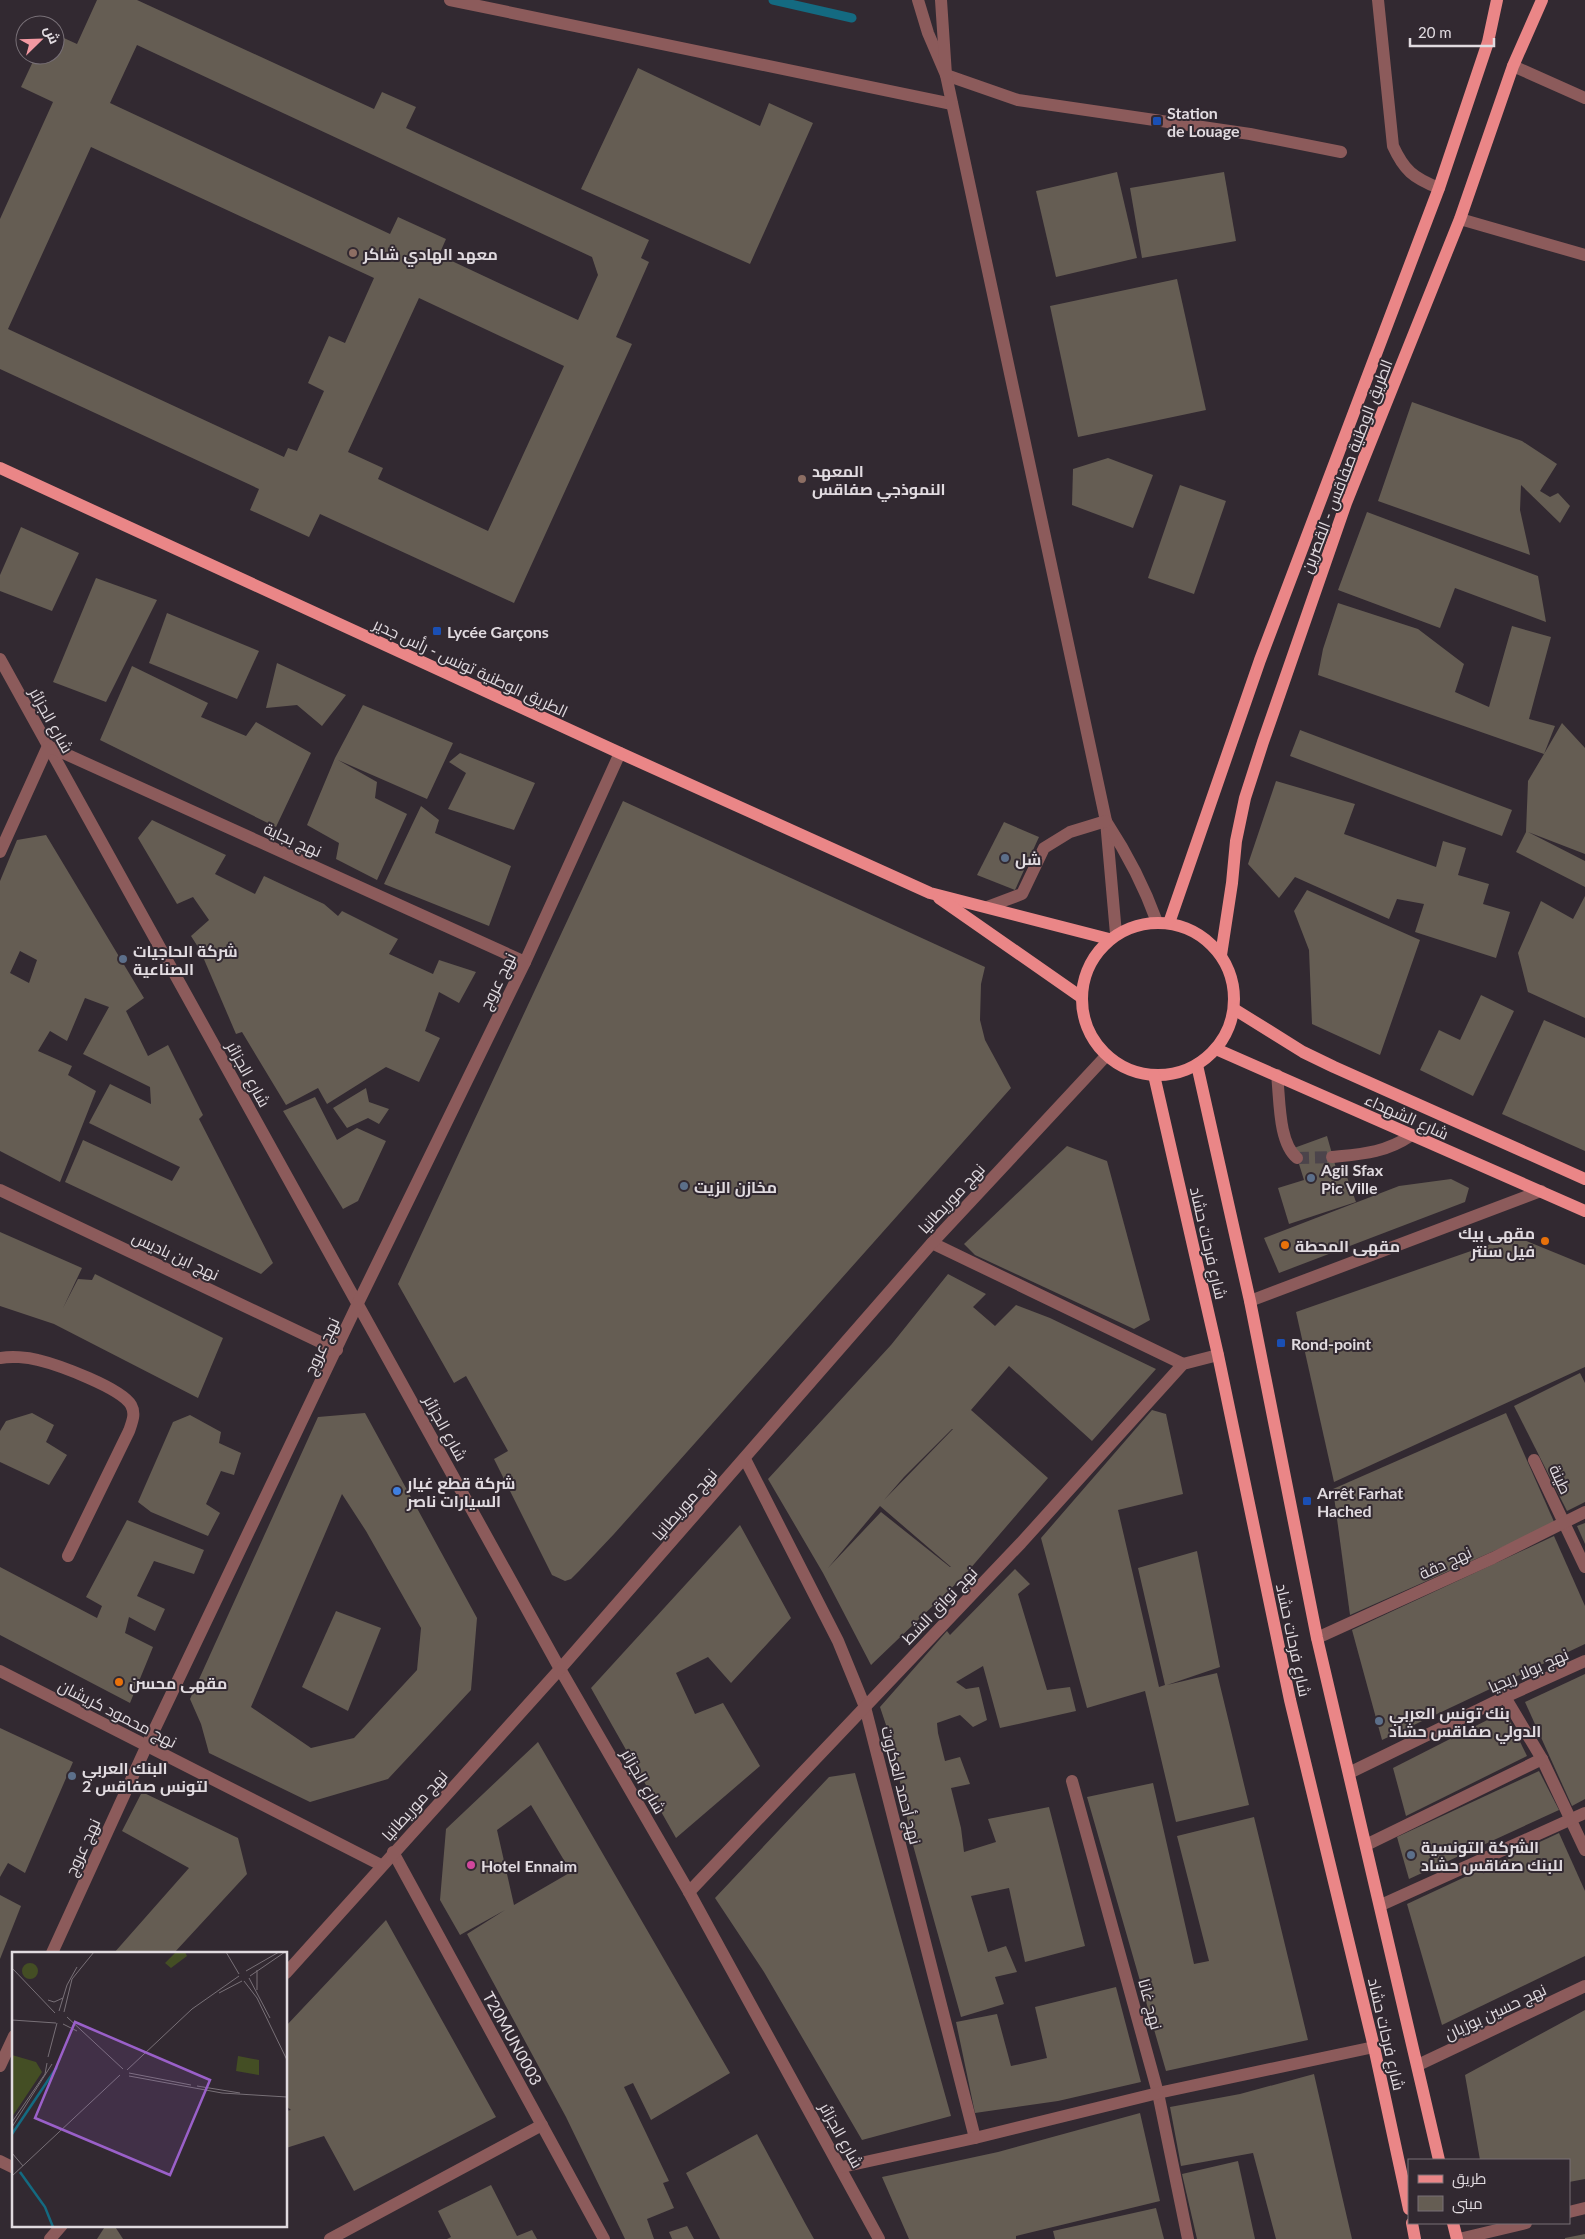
<svg xmlns="http://www.w3.org/2000/svg" width="1585" height="2239" font-family="Lato,Cairo,sans-serif">
  <style>
    .lines { fill: none; stroke-linecap: round; stroke-linejoin: round }
    .stream { stroke: #146a81; stroke-width: 9 }
    .building { fill: #655d53; fill-rule: evenodd }
    .minor-tunnel { stroke: #4c444b; stroke-width: 12; stroke-dasharray: 12 6; stroke-linecap: butt }
    .minor { stroke: #8c5b5b; stroke-width: 12 }
    .major { stroke: #ea8687; stroke-width: 12 }
    .transit-dot { fill: #1a4fb4; stroke: #322931; stroke-width: 2 }
    .education-dot { fill: #8d6e63; stroke: #322931; stroke-width: 2 }
    .service-dot { fill: #5c6f8a; stroke: #322931; stroke-width: 2 }
    .food-dot { fill: #e8710a; stroke: #322931; stroke-width: 2 }
    .shop-dot { fill: #3f7fe0; stroke: #322931; stroke-width: 2 }
    .hotel-dot { fill: #d1479c; stroke: #322931; stroke-width: 2 }
    .labels { text-anchor: middle; dominant-baseline: central; stroke-width: 4; stroke-linejoin: round; paint-order: stroke }
    .poi-label { font-size: 16px; font-weight: bold; fill: #e1dbe0; stroke: #322931; text-anchor: start }
    .street-label { font-size: 16px; fill: #e1dbe0; stroke: #322931 }
    .inset-river { fill: none; stroke: #146a81; stroke-width: 2.5 }
    .inset-road { fill: none; stroke: #787077; stroke-width: 1 }
    .view { fill: #9a60c9; fill-opacity: 0.15; stroke: #9a60c9; stroke-width: 2.5 }
    .inset-edge { fill: none; stroke: #e1dbe0; stroke-width: 2.5 }
  </style>
  <rect width="100%" height="100%" fill="#322931"/>
  <g class="lines">
    <polyline class="stream" points="773,0 852,18"/>
  </g>
  <g class="building">
    <path d="M97,0H137L374,109L382,92L416,107L406,128L649,240L641,258L649,262L616,337L632,344L514,603L320,514L309,537L250,510L259,489L0,369V219L53,102L21,87L36,55H55V34L77,44ZM137,45L592,257L598,275L578,320L439,255L446,239L398,217L390,234L110,103ZM91,147L374,278L345,343L329,336L308,383L324,391L297,451L288,448L284,457L8,329ZM419,298L564,366L488,531L378,479L383,468L348,452Z"/>
    <polygon points="638,68 760,126 769,103 813,123 750,264 581,189"/>
    <polygon points="1117,172 1137,258 1056,277 1036,191"/>
    <polygon points="1224,172 1236,241 1142,258 1130,188"/>
    <polygon points="1177,279 1206,410 1078,437 1050,306"/>
    <polygon points="1412,402 1522,441 1557,464 1540,491 1550,497 1558,493 1570,506 1560,523 1521,485 1520,510 1530,555 1378,501"/>
    <polygon points="1108,458 1153,475 1133,528 1072,505 1073,469"/>
    <polygon points="1180,485 1226,501 1194,594 1148,578"/>
    <polygon points="1367,512 1538,576 1546,622 1455,588 1440,628 1338,590"/>
    <polygon points="21,527 79,553 52,611 0,591 0,575"/>
    <polygon points="96,578 157,600 106,702 53,682"/>
    <polygon points="1338,603 1418,629 1464,664 1455,692 1489,707 1512,626 1551,637 1529,719 1555,726 1544,754 1562,723 1585,748 1585,854 1528,832 1585,861 1585,887 1516,852 1526,832 1528,781 1544,754 1318,675 1323,649"/>
    <polygon points="167,613 259,651 237,699 149,663"/>
    <polygon points="277,663 346,695 322,726 297,705 266,708"/>
    <polygon points="132,666 208,703 201,717 246,736 256,722 311,753 276,827 100,740"/>
    <polygon points="363,705 453,743 427,799 338,760 377,782 375,798 407,814 377,880 336,859 339,843 307,825 335,758"/>
    <polygon points="1300,730 1512,810 1502,836 1290,756"/>
    <polygon points="460,753 535,783 514,830 448,809 466,773 449,762"/>
    <polygon points="1276,781 1355,804 1344,834 1436,867 1443,841 1466,848 1458,875 1489,884 1483,904 1510,912 1496,958 1415,932 1424,904 1397,899 1389,919 1295,877 1279,898 1248,864"/>
    <polygon points="623,801 985,967 981,984 980,1020 985,1040 1011,1088 614,1534 579,1571 571,1579 565,1581 552,1575 494,1459 508,1451 466,1376 454,1383 398,1284"/>
    <polygon points="421,806 439,820 435,833 511,866 489,926 384,884"/>
    <polygon points="152,820 226,855 215,874 255,894 264,876 324,904 338,916 342,911 398,939 389,954 433,974 439,960 476,972 459,1003 439,992 425,1031 440,1038 419,1082 386,1067 327,1104 318,1088 286,1105 242,1032 236,1034 200,950 191,936 209,920 193,897 177,904 138,838"/>
    <polygon points="1004,822 1039,837 1015,890 977,875"/>
    <path d="M46,835L144,998L126,1011L148,1056L168,1045L203,1115L199,1119L273,1263L261,1274L65,1182L83,1140L172,1181L180,1167L89,1123L110,1084L151,1104L150,1087L83,1054L109,1007L85,998L67,1041L50,1031L38,1051L72,1066L68,1075L96,1091L60,1182L0,1151V881L17,840ZM20,951L37,960L29,983L10,973Z"/>
    <polygon points="1307,890 1420,940 1380,1055 1312,1024 1309,950 1294,911"/>
    <polygon points="1585,896 1585,1018 1528,992 1518,953 1541,901 1573,919"/>
    <polygon points="1481,995 1514,1011 1473,1096 1420,1070 1439,1030 1460,1040"/>
    <polygon points="1544,1020 1585,1038 1585,1151 1502,1114"/>
    <polygon points="366,1088 369,1102 389,1109 379,1124 368,1118 347,1128 333,1108"/>
    <polygon points="315,1097 337,1140 357,1128 386,1141 358,1201 343,1209 283,1111"/>
    <polygon points="1327,1136 1336,1168 1343,1166 1356,1202 1289,1224 1278,1188 1304,1180 1294,1148"/>
    <polygon points="1067,1146 1107,1161 1150,1320 1134,1329 975,1255 964,1244"/>
    <polygon points="1451,1179 1469,1188 1465,1202 1279,1273 1264,1238 1399,1186"/>
    <polygon points="0,1232 82,1268 63,1308 78,1279 92,1280 95,1274 223,1338 198,1398 54,1324 0,1306"/>
    <polygon points="1514,1236 1585,1265 1585,1367 1334,1482 1296,1312"/>
    <path d="M948,1274L986,1294L973,1307L995,1326L1016,1305L1050,1318L1156,1369L1092,1441L1009,1366L971,1410L1048,1478L963,1577L871,1665L823,1573L768,1479L891,1345ZM952,1429H953L884,1500L904,1477ZM880,1506L951,1567H950L881,1512L828,1568Z"/>
    <polygon points="1580,1373 1585,1383 1585,1502 1567,1511 1514,1406"/>
    <polygon points="1152,1410 1166,1414 1183,1494 1118,1510 1159,1687 1165,1685 1138,1568 1197,1551 1220,1667 1167,1685 1217,1673 1249,1805 1176,1822 1145,1691 1087,1708 1041,1538"/>
    <polygon points="32,1413 54,1425 46,1442 67,1455 49,1485 0,1462 0,1431 6,1421"/>
    <path d="M365,1413L477,1618L471,1690L388,1779L310,1802L209,1753L201,1724L190,1699L318,1417ZM342,1494L366,1531L421,1628L417,1670L354,1738L311,1748L251,1707Z"/>
    <polygon points="1506,1413 1555,1524 1350,1615 1333,1489"/>
    <polygon points="190,1415 221,1432 219,1443 241,1453 234,1475 221,1471 206,1504 220,1513 208,1536 151,1512 138,1502 173,1422"/>
    <polygon points="127,1520 204,1550 194,1574 154,1561 137,1596 165,1609 155,1631 129,1617 125,1633 153,1647 130,1703 0,1635 0,1567 97,1618 102,1606 86,1597"/>
    <polygon points="1585,1523 1585,1544 1577,1526"/>
    <polygon points="740,1525 791,1618 731,1683 708,1657 676,1673 695,1714 723,1703 760,1766 676,1838 591,1688"/>
    <polygon points="1554,1536 1585,1606 1585,1644 1382,1740 1352,1630"/>
    <polygon points="1015,1569 1030,1584 1018,1594 1047,1690 1070,1687 1076,1711 1000,1728 983,1666 956,1682 966,1689 979,1687 987,1720 973,1727 960,1715 937,1723 938,1733 945,1761 960,1757 970,1784 951,1788 961,1828 964,1852 996,1842 988,1819 1049,1807 1085,1946 1025,1962 1009,1888 971,1896 988,1952 1006,1946 1017,1972 995,1977 1004,2004 961,2017 911,1838 893,1746 880,1707 947,1631 950,1635"/>
    <polygon points="336,1611 381,1628 348,1711 302,1687"/>
    <polygon points="1585,1674 1585,1799 1572,1806 1525,1702"/>
    <polygon points="1505,1711 1527,1756 1406,1816 1393,1768"/>
    <polygon points="0,1728 73,1762 25,1873 8,1863 0,1877"/>
    <path d="M538,1742L730,2073L651,2120L633,2083L624,2087L669,2181L663,2183L674,2208L647,2219L654,2239H625L566,2117L467,1934L505,1910L460,1935L440,1900L446,1829ZM531,1805L571,1872L514,1905L497,1830Z"/>
    <polygon points="1539,1771 1559,1810 1409,1879 1397,1837"/>
    <polygon points="855,1773 951,2116 862,2140 764,1972 715,1898 829,1777"/>
    <polygon points="1153,1783 1194,1964 1209,1961 1177,1836 1254,1817 1308,2040 1166,2071 1087,1797"/>
    <polygon points="142,1792 238,1838 247,1874 174,1953 114,1953 189,1868 122,1831"/>
    <polygon points="1559,1833 1585,1891 1585,1956 1442,2025 1407,1904"/>
    <polygon points="0,1895 21,1906 0,1959"/>
    <polygon points="386,1920 496,2117 354,2191 324,2136 286,2148 286,2111 291,2110 286,2106 286,2026"/>
    <polygon points="1116,1987 1141,2082 1058,2101 975,2113 956,2022 997,2014 1011,2066 1047,2058 1035,2007"/>
    <polygon points="1585,2010 1585,2179 1569,2182 1569,2160 1480,2160 1465,2075"/>
    <polygon points="1314,2074 1335,2166 1352,2239 1276,2239 1253,2153 1181,2166 1170,2107 1240,2094"/>
    <polygon points="1140,2113 1160,2201 1016,2236 1016,2239 909,2239 882,2177 998,2152"/>
    <polygon points="757,2134 805,2223 814,2239 720,2239 686,2173"/>
    <polygon points="1238,2161 1255,2239 1197,2239 1182,2174"/>
    <polygon points="491,2185 517,2236 532,2230 537,2239 447,2239 451,2237 438,2211"/>
    <polygon points="1156,2208 1164,2239 1055,2239 1053,2231"/>
    <polygon points="106,2225 114,2225 123,2239 97,2239"/>
    <polygon points="687,2226 694,2239 672,2239 669,2232"/>
    <polygon points="1585,2234 1585,2239 1565,2239 1565,2238"/>
  </g>
  <g class="lines">
    <polyline class="minor-tunnel" points="1297,1158 1332,1157"/>
    <g class="minor">
      <polyline points="450,0 952,104"/>
      <polyline points="918,0 928,33 946,75 1018,100 1250,134 1341,152"/>
      <polyline points="941,0 946,75 1106,821 1116,934"/>
      <path d="M1378,0L1393,146C1404,170 1413,178 1439,188"/>
      <polyline points="1513,66 1585,98"/>
      <polyline points="1460,219 1585,255"/>
      <polyline points="0,659 560,1669 689,1892 879,2239"/>
      <path d="M1107,823C1128,855 1144,886 1157,922"/>
      <polyline points="0,852 48,746 525,962"/>
      <polyline points="987,907 1022,894 1044,848 1070,832 1106,821"/>
      <path d="M1277,1075C1280,1099 1278,1142 1297,1158"/>
      <path d="M1332,1157C1361,1154 1385,1153 1410,1136"/>
      <polyline points="0,1190 337,1350"/>
      <polyline points="932,1243 1183,1364"/>
      <polyline points="1250,1301 1541,1191"/>
      <path d="M0,1358C11,1356 27,1357 38,1360C59,1365 121,1388 131,1405C136,1414 132,1422 129,1431L68,1556"/>
      <polyline points="745,1459 838,1641 865,1707 975,2138"/>
      <polyline points="1534,1460 1585,1567"/>
      <polyline points="1317,1638 1493,1558 1585,1512"/>
      <polyline points="0,1671 381,1865"/>
      <polyline points="1505,1697 1542,1759 1585,1850"/>
      <polyline points="1349,1773 1505,1697 1585,1661"/>
      <polyline points="1072,1781 1158,2093 1188,2239"/>
      <polyline points="1366,1845 1542,1759"/>
      <polyline points="393,1852 604,2239"/>
      <polyline points="689,1892 1021,1543 1183,1364 1218,1355"/>
      <polyline points="1381,1905 1585,1813"/>
      <polyline points="52,1953 147,1745 358,1303 525,962 620,753"/>
      <polyline points="286,1973 560,1669 932,1243 1106,1056"/>
      <polyline points="1418,2065 1585,1986"/>
      <polyline points="0,2066 14,2036"/>
      <polyline points="0,2161 14,2168"/>
      <polyline points="842,2167 975,2138 1158,2093 1374,2047"/>
      <polyline points="1569,2212 1585,2208"/>
      <polyline points="50,2239 62,2225"/>
      <polyline points="330,2239 542,2125"/>
      <polyline points="1459,2239 1526,2223"/>
    </g>
    <g class="major">
      <polyline points="0,468 620,753 930,893 1109,939"/>
      <polyline points="939,898 1081,997"/>
      <circle cx="1158" cy="999" r="76"/>
      <polyline points="1169,923 1260,660 1439,188 1488,42 1497,0"/>
      <polyline points="1221,955 1232,883 1236,841 1245,798 1263,742 1346,503 1460,219 1513,66 1542,0"/>
      <polyline points="1234,1009 1303,1052 1334,1067 1585,1179"/>
      <polyline points="1216,1049 1585,1211"/>
      <polyline points="1197,1065 1250,1301 1317,1638 1439,2160"/>
      <polyline points="1154,1075 1218,1355 1290,1700 1374,2047 1409,2209"/>
      <polyline points="1412,2223 1415,2239"/>
      <polyline points="1453,2223 1457,2239"/>
    </g>
  </g>
  <g class="transit-dot">
    <rect x="1152" y="116" width="10" height="10" rx="2.5"/>
    <rect x="432" y="626" width="10" height="10" rx="2.5"/>
    <rect x="1276" y="1338" width="10" height="10" rx="2.5"/>
    <rect x="1302" y="1496" width="10" height="10" rx="2.5"/>
  </g>
  <g class="education-dot">
    <circle cx="353" cy="253" r="5"/>
    <circle cx="802" cy="479" r="5"/>
  </g>
  <g class="service-dot">
    <circle cx="1005" cy="858" r="5"/>
    <circle cx="123" cy="959" r="5"/>
    <circle cx="1311" cy="1178" r="5"/>
    <circle cx="684" cy="1186" r="5"/>
    <circle cx="1379" cy="1721" r="5"/>
    <circle cx="72" cy="1776" r="5"/>
    <circle cx="1411" cy="1855" r="5"/>
  </g>
  <g class="food-dot">
    <circle cx="1545" cy="1241" r="5"/>
    <circle cx="1285" cy="1245" r="5"/>
    <circle cx="119" cy="1682" r="5"/>
  </g>
  <circle class="shop-dot" cx="397" cy="1491" r="5"/>
  <circle class="hotel-dot" cx="471" cy="1865" r="5"/>
  <g class="labels">
    <g class="poi-label">
      <text x="1167" y="112">Station<tspan x="1167" dy="18">de Louage</tspan></text>
      <text x="363" y="253">معهد الهادي شاكر</text>
      <text x="812" y="470">المعهد<tspan x="812" dy="18">النموذجي صفاقس</tspan></text>
      <text x="447" y="631">Lycée Garçons</text>
      <text x="1015" y="858">شل</text>
      <text x="133" y="950">شركة الحاجيات<tspan x="133" dy="18">الصناعية</tspan></text>
      <text x="1321" y="1169">Agil Sfax<tspan x="1321" dy="18">Pic Ville</tspan></text>
      <text x="694" y="1186">مخازن الزيت</text>
      <text x="1535" y="1232" text-anchor="end">مقهى بيك<tspan x="1535" dy="18">فيل سنتر</tspan></text>
      <text x="1295" y="1245">مقهى المحطة</text>
      <text x="1291" y="1343">Rond-point</text>
      <text x="407" y="1482">شركة قطع غيار<tspan x="407" dy="18">السيارات ناصر</tspan></text>
      <text x="1317" y="1492">Arrêt Farhat<tspan x="1317" dy="18">Hached</tspan></text>
      <text x="129" y="1682">مقهى محسن</text>
      <text x="1389" y="1712">بنك تونس العربي<tspan x="1389" dy="18">الدولي صفاقس حشاد</tspan></text>
      <text x="82" y="1767">البنك العربي<tspan x="82" dy="18">لتونس صفاقس 2</tspan></text>
      <text x="1421" y="1846">الشركة التونسية<tspan x="1421" dy="18">للبنك صفاقس حشاد</tspan></text>
      <text x="481" y="1865">Hotel Ennaim</text>
    </g>
    <g class="street-label">
      <text transform="translate(1346 466) rotate(-69)">الطريق الوطنية صفاقس - القصرين</text>
      <text transform="translate(471 667) rotate(25)">الطريق الوطنية تونس - رأس جدير</text>
      <text transform="translate(52 720) rotate(61)">شارع الجزائر</text>
      <text transform="translate(293 839) rotate(24)">نهج بجاية</text>
      <text transform="translate(497 981) rotate(-64)">نهج عروج</text>
      <text transform="translate(249 1074) rotate(61)">شارع الجزائر</text>
      <text transform="translate(1407 1116) rotate(24)">شارع الشهداء</text>
      <text transform="translate(951 1198) rotate(-47)">نهج موريطانيا</text>
      <text transform="translate(1209 1243) rotate(77)">شارع فرحات حشاد</text>
      <text transform="translate(176 1255) rotate(25)">نهج ابن باديس</text>
      <text transform="translate(321 1346) rotate(-65)">نهج عروج</text>
      <text transform="translate(446 1428) rotate(61)">شارع الجزائر</text>
      <text transform="translate(1561 1479) rotate(65)">طينة</text>
      <text transform="translate(684 1504) rotate(-49)">نهج موريطانيا</text>
      <text transform="translate(1445 1562) rotate(-25)">نهج دقة</text>
      <text transform="translate(939 1605) rotate(-46)">نهج نواق الشط</text>
      <text transform="translate(1294 1640) rotate(78)">شارع فرحات حشاد</text>
      <text transform="translate(1528 1670) rotate(-24)">نهج بولا ريجيا</text>
      <text transform="translate(118 1713) rotate(27)">نهج محمود كريشان</text>
      <text transform="translate(644 1781) rotate(60)">شارع الجزائر</text>
      <text transform="translate(902 1785) rotate(76)">نهج أحمد العكروت</text>
      <text transform="translate(414 1805) rotate(-48)">نهج موريطانيا</text>
      <text transform="translate(82 1847) rotate(-65)">نهج عروج</text>
      <text transform="translate(1151 2004) rotate(75)">نهج غانا</text>
      <text transform="translate(1495 2011) rotate(-25)">نهج حسين بوزيان</text>
      <text transform="translate(1387 2034) rotate(77)">شارع فرحات حشاد</text>
      <text transform="translate(513 2038) rotate(61)">T20MUN0003</text>
      <text transform="translate(842 2135) rotate(61)">شارع الجزائر</text>
    </g>
  </g>
  <g transform="translate(12 1952)">
    <rect width="275" height="275" fill="#322931"/>
    <path d="M164,0H173L175,4L159,16L153,11ZM10 19a8 8 0 1 1 16 0a8 8 0 1 1-16 0ZM0,103L24,110L30,120L0,165ZM226,104L247,108V123L224,119Z" fill="#444e24"/>
    <path class="inset-river" d="M0,182L45,115M8,220L33,255L41,275"/>
    <path class="inset-road" d="M214,0L227,22M0,16L43,61M234,19L267,0M238,24L273,0M237,26L258,66M232,29L245,46L275,108M245,38V18M207,41L230,29M36,48L42,50L51,46M47,59L55,33L65,15M52,60L60,27L82,0M55,65L111,117M0,68L44,71M51,72L65,79M36,105L45,71M115,118L180,57L227,24M117,121L179,133M117,124L210,141L275,145M185,134L228,141M0,170L33,122L35,111M0,175L40,112M0,201L11,214M0,224L108,123"/>
    <path class="view" d="M63,70L198,128L158,223L23,166Z"/>
    <rect width="275" height="275" class="inset-edge"/>
  </g>
  <rect x="1408" y="2159" width="162" height="65" fill="#322931" stroke="#787077"/>
  <rect x="1418" y="2175" width="25" height="8" fill="#ea8687" stroke="#787077"/>
  <text x="1452" y="2184" font-size="15" fill="#e1dbe0">طريق</text>
  <rect x="1418" y="2196" width="25" height="15" fill="#655d53" stroke="#787077"/>
  <text x="1452" y="2209" font-size="15" fill="#e1dbe0">مبنى</text>
  <g transform="translate(40 40) rotate(67)"><circle r="24" fill="#322931" stroke="#787077"/>
  <path d="M0-4L9 19L0 12L-9 19Z" fill="#f49aa3"/>
  <text y="-8" font-size="14" font-weight="bold" text-anchor="middle" fill="#e1dbe0">ش</text>
  </g>
  <path d="M1410 38v8h84v-8" fill="none" stroke="#e1dbe0" stroke-width="2.5"/>
  <text x="1418" y="38" font-size="15" fill="#e1dbe0" stroke="#322931" stroke-width="4" paint-order="stroke">20 m</text>
</svg>
